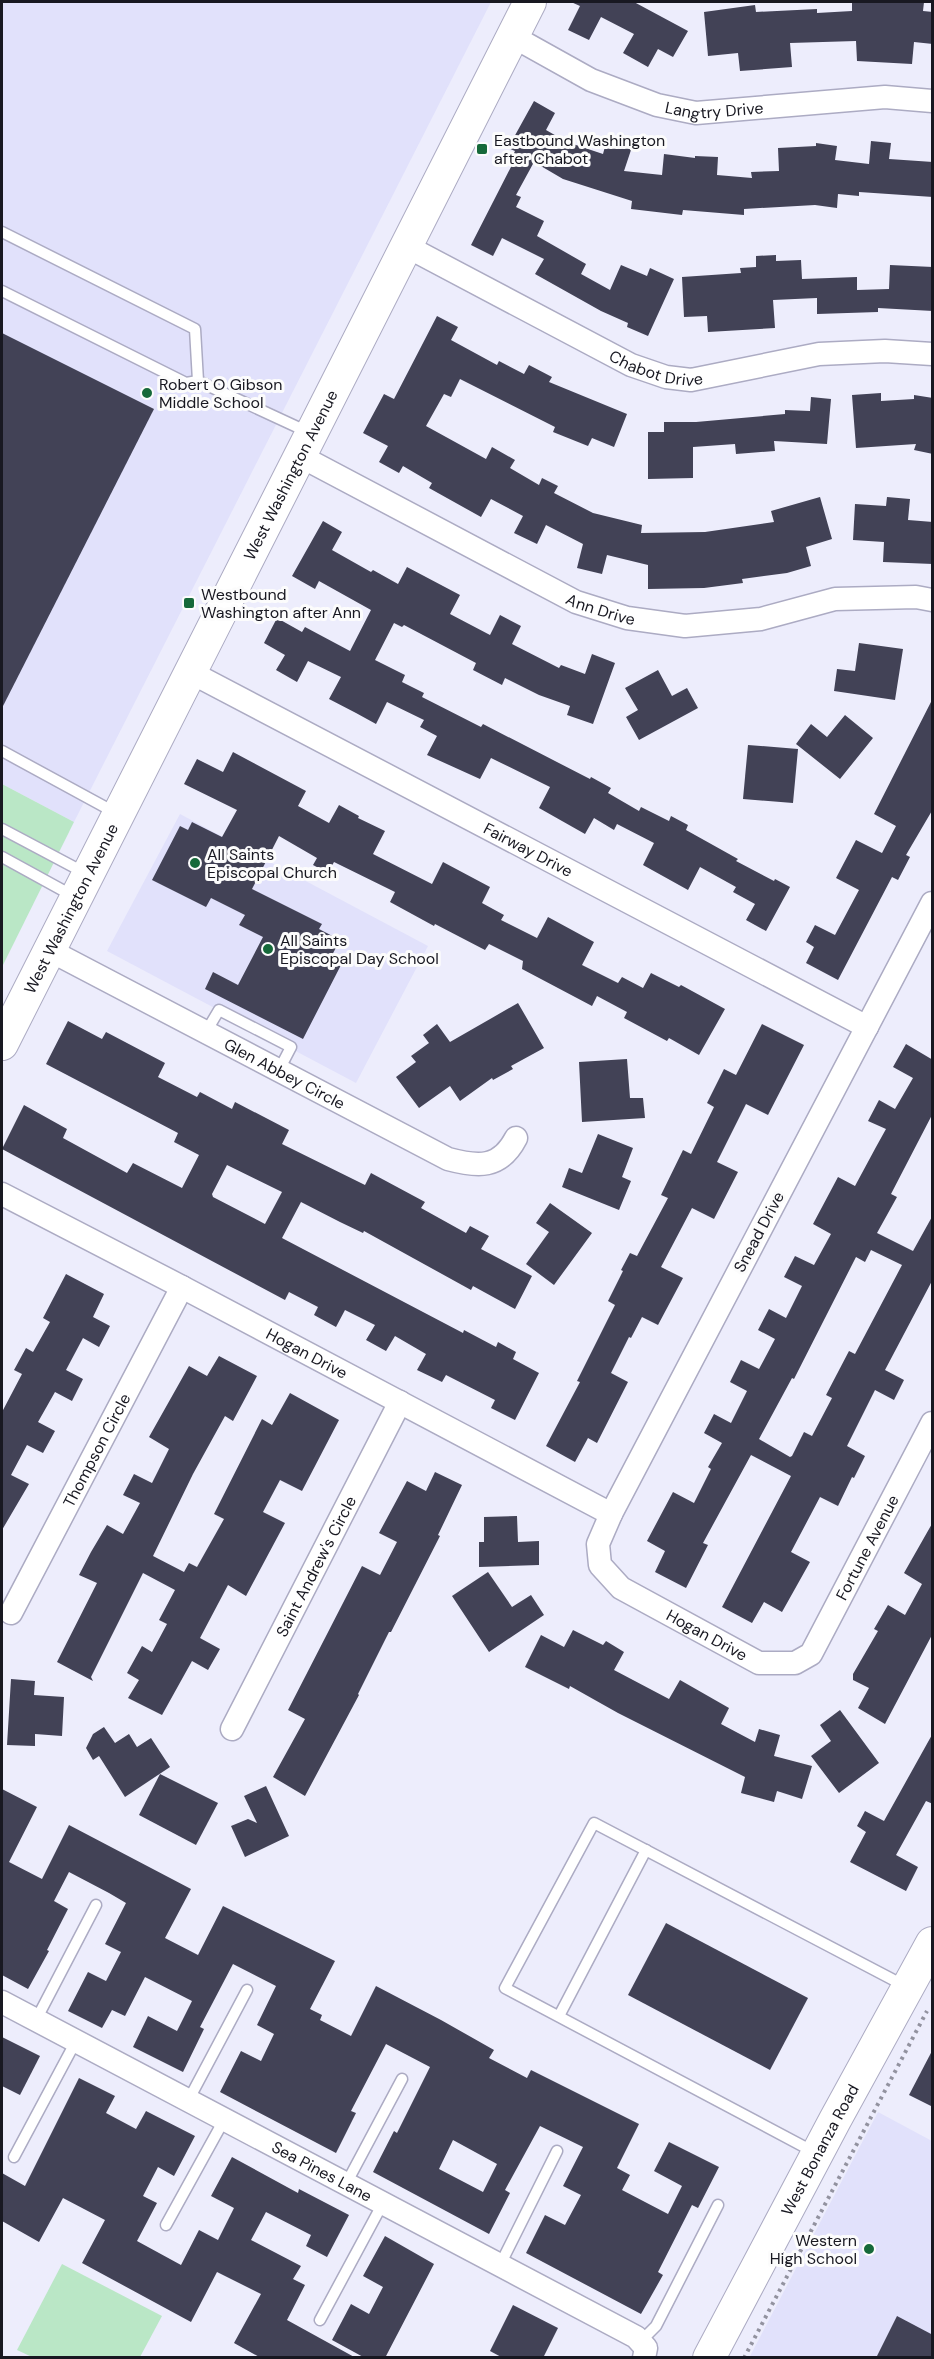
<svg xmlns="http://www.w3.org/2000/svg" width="934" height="2359" font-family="'DM Sans',sans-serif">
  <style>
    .built { fill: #e1e1fb }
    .green { fill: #bae7c6 }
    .building { fill: #424256; fill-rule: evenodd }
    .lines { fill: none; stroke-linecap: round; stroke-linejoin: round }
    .lane-casing { stroke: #acabc3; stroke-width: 13 }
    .street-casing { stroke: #acabc3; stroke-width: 25 }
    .secondary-casing { stroke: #acabc3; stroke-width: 34 }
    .path { stroke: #92929f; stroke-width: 4; stroke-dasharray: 3 4.5; stroke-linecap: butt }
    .lane { stroke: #fff; stroke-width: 10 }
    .street { stroke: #fff; stroke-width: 22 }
    .secondary { stroke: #fff; stroke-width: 32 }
    .poi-dot { fill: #16693a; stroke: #fcfcfc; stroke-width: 2 }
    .labels { text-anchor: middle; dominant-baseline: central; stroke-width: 6; stroke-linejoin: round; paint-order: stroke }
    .street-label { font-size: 16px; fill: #181821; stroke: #fcfcfc }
    .poi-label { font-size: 16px; fill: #181821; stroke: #fcfcfc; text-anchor: start }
  </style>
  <rect width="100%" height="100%" fill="#ededfc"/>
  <g class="built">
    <polygon points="2,2 491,2 74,822 2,784"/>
    <polygon points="180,814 428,946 356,1083 107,951"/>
    <polygon points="878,2112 932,2141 932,2357 749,2358"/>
  </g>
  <g class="green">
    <polygon points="2,784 74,822 2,967"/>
    <polygon points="62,2264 162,2316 140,2357 32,2357 17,2350"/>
  </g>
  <g class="building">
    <polygon points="571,2 634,2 688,31 673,57 658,49 648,67 623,53 634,34 601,17 589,40 568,30 580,6"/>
    <polygon points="852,2 924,2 923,11 933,12 933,44 914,42 912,64 857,61 856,41 790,43 792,67 740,71 738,53 708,56 704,12 755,5 756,12 817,9 817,13 852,11"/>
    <polygon points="534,101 555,113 546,130 567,142 603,154 607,139 632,147 624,171 662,175 664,154 695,158 695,156 718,157 717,175 752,178 751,172 779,171 778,148 816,146 816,143 837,146 835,160 869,164 871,141 891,143 889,159 933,162 933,197 859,192 859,196 838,194 837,208 815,205 744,209 744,215 683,210 682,215 631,209 632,201 563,179 534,162 516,195 521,197 516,207 544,221 537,236 586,264 581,274 610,290 621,265 647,276 650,268 674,279 648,336 627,327 628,323 601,311 535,274 544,259 502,238 493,256 471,245 513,163 510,161 515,151 508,148"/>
    <polygon points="776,255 776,261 801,260 802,279 857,277 857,290 889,289 890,265 933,267 933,311 878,308 878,312 817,314 817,298 773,300 775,328 708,332 707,316 684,317 682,277 741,273 740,268 756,267 756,256"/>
    <polygon points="437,316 458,327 451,340 497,365 499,361 524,374 529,365 552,377 549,382 627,414 614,447 592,438 588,446 553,432 555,427 460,379 451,397 444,394 426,426 486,459 492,447 515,460 510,468 539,485 542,478 558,486 554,493 593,513 642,525 641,533 705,532 774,522 771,511 820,497 832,539 806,547 811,566 787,573 742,579 743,583 704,588 648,589 648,565 607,555 602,574 577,568 583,544 546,525 537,544 514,533 523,516 491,499 481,517 429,488 432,483 403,466 399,473 379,462 388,446 363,433 384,394 394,399"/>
    <polygon points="2,333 154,409 2,708"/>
    <polygon points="881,393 881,401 914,399 914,395 933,398 933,454 914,450 916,444 856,448 852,395"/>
    <polygon points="811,397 831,399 827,444 774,441 775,451 736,454 735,444 693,447 693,478 648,479 648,432 664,432 664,422 696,422 785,414 785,410 810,411"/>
    <polygon points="887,497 910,499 908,520 933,522 933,564 883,562 884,542 853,540 855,504 886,506"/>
    <polygon points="323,521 342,532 332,550 371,572 373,570 398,584 407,567 460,595 450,614 490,635 500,615 521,626 512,644 559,668 561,665 585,674 592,654 615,663 593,724 567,715 570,706 539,695 505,678 502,685 473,670 476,663 404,625 402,627 394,623 375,660 405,675 402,682 424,693 422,697 481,727 483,724 590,779 591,777 611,788 608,793 639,811 641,807 669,821 671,816 688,825 686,830 738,859 736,861 774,881 775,879 790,887 766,931 746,920 755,904 733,892 736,887 700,867 688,890 643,865 654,843 617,824 614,830 594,818 585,834 539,808 550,787 491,758 480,779 427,755 437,736 420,727 424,720 387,702 376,724 356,713 329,699 341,677 308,661 297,682 276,670 285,655 264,643 277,618 302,632 305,627 350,651 371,610 319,581 315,589 292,576"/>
    <polygon points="859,643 903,649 895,700 834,691 837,669 855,671"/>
    <polygon points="658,670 672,696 687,688 698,708 639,740 626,717 638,710 625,688"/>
    <polygon points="933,698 933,809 906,855 910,857 898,880 892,877 838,980 806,963 814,947 806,942 815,925 835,935 859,890 836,878 856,840 882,853 896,826 874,814"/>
    <polygon points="845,715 873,738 840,779 796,744 811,724 827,737"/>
    <polygon points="748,745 798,749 793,803 743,799"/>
    <polygon points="233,752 306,791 298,806 329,823 339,805 359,816 358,818 385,831 373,854 432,884 443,862 490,887 482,903 504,915 501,920 537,938 548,917 594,942 582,965 618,983 622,977 643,988 651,973 679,987 681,985 725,1009 699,1055 669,1038 667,1041 624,1018 627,1012 597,996 592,1006 522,969 523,961 489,944 485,950 435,924 434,926 390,902 395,892 334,862 328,873 313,865 317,858 279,836 252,889 322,924 319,929 340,940 330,959 341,965 303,1039 205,989 213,972 238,985 263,937 239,925 245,915 211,898 206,907 152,880 180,826 188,830 192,822 222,837 237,810 184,784 197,759 223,772"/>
    <polygon points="518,1003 544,1048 511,1066 513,1069 493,1080 492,1078 460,1101 450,1086 419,1108 396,1077 416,1062 411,1056 429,1043 423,1035 437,1024 450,1042"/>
    <path d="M68,1021L102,1039L106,1032L165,1063L158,1077L197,1097L200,1092L232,1109L235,1102L289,1130L282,1144L365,1185L371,1173L425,1202L421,1208L466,1233L470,1226L489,1236L481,1249L532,1276L515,1309L473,1286L471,1290L364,1231L363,1233L340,1222L301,1202L282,1238L463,1333L464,1330L496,1347L498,1342L516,1352L513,1359L539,1373L515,1420L491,1408L495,1400L446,1375L442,1382L417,1370L426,1354L395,1336L386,1351L366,1340L375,1325L345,1310L336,1327L314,1315L318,1307L289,1292L285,1300L2,1149L24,1105L67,1129L63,1138L127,1173L133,1163L182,1188L199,1155L174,1142L178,1133L46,1064ZM227,1165L282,1192L265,1224L213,1197L212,1194Z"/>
    <polygon points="762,1024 804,1045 768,1115 746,1104 717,1162 738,1172 714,1219 692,1208 661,1267 683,1278 658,1325 642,1317 631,1338 629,1337 611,1373 628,1382 597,1443 588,1438 575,1462 546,1446 580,1382 577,1381 615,1305 608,1301 623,1271 621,1270 630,1253 637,1256 668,1198 661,1195 683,1150 691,1154 714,1107 707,1103 724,1069 736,1075"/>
    <path d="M906,1044L933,1060V1113L891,1194L897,1197L877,1233L913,1251L933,1215V1279L885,1370L904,1380L894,1400L875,1390L847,1446L865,1456L854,1478L852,1477L838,1506L820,1497L791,1552L810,1562L782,1612L764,1602L752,1623L722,1607L791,1476L751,1455L703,1543L708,1545L686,1588L655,1572L665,1551L647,1541L673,1492L694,1503L711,1469L708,1467L722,1443L704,1433L714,1414L731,1423L747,1391L730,1382L741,1360L759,1369L775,1339L758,1330L769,1309L786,1318L802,1286L784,1277L795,1256L814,1265L831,1234L813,1224L838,1177L855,1186L876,1147L886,1129L868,1121L879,1100L895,1109L913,1078L893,1067ZM871,1250L902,1265L855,1354L849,1351L826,1395L832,1398L812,1436L804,1432L792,1456L790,1457L759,1439L792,1378L794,1379L856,1257L865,1262Z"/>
    <polygon points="627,1059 630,1098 643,1098 645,1118 582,1122 579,1062"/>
    <polygon points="598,1134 633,1148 622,1177 631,1181 619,1210 562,1187 569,1168 582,1173"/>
    <polygon points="550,1203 592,1233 554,1285 526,1264 549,1232 536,1223"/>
    <polygon points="66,1274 104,1294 93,1317 110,1326 99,1347 83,1338 66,1370 83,1379 72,1401 55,1392 38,1422 55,1431 43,1453 27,1445 11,1475 29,1484 2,1530 2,1412 22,1374 14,1370 26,1348 33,1352 50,1322 43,1318"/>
    <polygon points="219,1356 257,1376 233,1421 225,1416 193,1474 153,1556 184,1572 189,1563 197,1567 224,1519 214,1514 262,1419 272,1425 290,1393 339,1420 302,1491 280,1480 263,1512 285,1523 246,1596 228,1585 200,1638 220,1649 208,1670 192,1661 162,1715 128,1698 139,1680 127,1673 142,1646 152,1652 167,1624 159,1620 175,1590 143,1573 91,1677 93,1681 57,1662 97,1583 79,1575 91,1552 107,1525 123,1534 140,1503 123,1495 134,1474 152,1483 169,1449 149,1437 189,1366 207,1376"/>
    <polygon points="435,1472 462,1485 438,1535 440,1536 391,1632 389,1632 358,1694 359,1695 305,1796 273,1777 305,1719 288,1710 362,1566 380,1575 397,1542 379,1533 407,1481 426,1491"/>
    <polygon points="517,1516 518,1542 539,1541 539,1565 479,1567 479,1542 484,1542 484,1517"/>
    <polygon points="933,1522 933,1633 885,1724 858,1708 869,1688 853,1680 853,1674 878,1631 874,1629 888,1605 905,1615 922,1584 904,1573"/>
    <polygon points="488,1572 512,1607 531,1595 544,1615 489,1652 452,1596"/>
    <polygon points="573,1630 603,1645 606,1641 624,1652 614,1670 669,1699 680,1680 729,1708 721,1724 755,1742 759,1729 780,1735 774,1756 812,1766 802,1799 777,1791 774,1802 741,1793 745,1777 618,1713 570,1686 569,1689 525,1667 541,1635 564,1647"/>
    <polygon points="11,1679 35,1681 34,1695 64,1697 62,1736 35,1734 35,1746 7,1745"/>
    <polygon points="840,1710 879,1763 839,1793 811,1756 831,1741 820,1725"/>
    <polygon points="104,1727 115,1743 129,1734 137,1747 151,1738 170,1767 125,1797 99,1756 93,1760 86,1748 93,1734"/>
    <polygon points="933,1733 933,1804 926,1801 896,1855 918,1867 906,1891 850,1862 866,1832 857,1826 865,1811 884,1821"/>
    <polygon points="160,1774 218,1803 196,1845 139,1815"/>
    <polygon points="266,1786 289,1836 245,1857 231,1826 248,1819 257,1823 244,1796"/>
    <path d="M2,1789L37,1807L9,1862L42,1879L69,1825L191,1889L165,1938L198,1955L223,1906L335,1961L310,2009L322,2015L320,2020L351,2036L376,1986L441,2020L494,2050L489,2058L527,2078L531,2070L639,2124L617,2168L630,2175L622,2190L668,2214L682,2186L654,2171L669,2142L719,2167L698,2208L692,2205L658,2272L663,2275L641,2314L526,2253L545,2215L565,2225L581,2195L563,2186L583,2147L540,2126L505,2190L510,2193L489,2234L373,2172L394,2131L397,2133L430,2067L386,2044L351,2111L356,2113L336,2153L220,2092L241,2051L261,2061L274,2034L257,2025L276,1986L233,1964L200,2027L204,2029L183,2072L133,2047L148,2016L177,2031L192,2001L145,1977L125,2016L112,2010L102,2028L68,2011L88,1972L106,1981L121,1952L105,1944L126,1903L109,1893L69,1872L54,1901L68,1909L47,1950L49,1951L28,1989L2,1975ZM453,2140L497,2164L483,2192L439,2169Z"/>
    <polygon points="666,1923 808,1998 770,2070 628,1995"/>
    <polygon points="2,2037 40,2056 20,2095 2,2086"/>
    <polygon points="933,2049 933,2107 909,2095"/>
    <polygon points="79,2078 115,2096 106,2113 136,2129 146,2111 195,2136 174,2176 158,2167 143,2196 157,2203 137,2241 181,2265 199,2230 218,2240 234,2208 211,2196 232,2157 298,2193 299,2189 349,2215 327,2257 306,2246 311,2235 266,2212 251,2240 301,2266 293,2279 305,2285 287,2320 356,2358 261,2358 234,2343 261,2294 217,2272 191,2322 82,2263 105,2220 63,2198 39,2242 2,2221 2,2173 25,2186"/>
    <polygon points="385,2236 434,2264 385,2358 365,2358 332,2340 351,2304 369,2314 383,2287 363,2276"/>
    <polygon points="513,2305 558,2328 543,2358 503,2358 490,2351"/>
    <polygon points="897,2316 933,2335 933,2358 876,2358"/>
  </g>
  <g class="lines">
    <g class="lane-casing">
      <g id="lane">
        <polyline points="2,232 195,329 198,381"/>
        <polyline points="2,291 186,383 198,381 308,432"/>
        <polyline points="2,751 116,813"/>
        <polyline points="2,829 87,874"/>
        <polyline points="2,857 75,897"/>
        <polyline points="206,1032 219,1010 291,1047 279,1070"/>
        <polyline points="559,2016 646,1850"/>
        <polyline points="36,2020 96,1905"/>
        <polyline points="188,2101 247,1990"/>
        <polyline points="814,2152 505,1988 594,1823 907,1987"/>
        <polyline points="14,2157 76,2041"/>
        <polyline points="346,2184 402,2079"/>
        <polyline points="166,2225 224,2120"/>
        <polyline points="500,2265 557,2151"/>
        <polyline points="320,2320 383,2203"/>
        <polyline points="640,2342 656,2326 718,2205"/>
      </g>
    </g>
    <g class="street-casing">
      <g id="street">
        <path id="s1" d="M512,36L591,80L657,105L696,113L885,97L932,101"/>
        <path id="s2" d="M406,246L631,365L666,377L691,380L819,354L885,351L932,354"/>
        <path id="s3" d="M300,456L576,602L627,618L685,626L761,619L835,599L916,597L932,600"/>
        <path id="s4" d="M190,672L867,1027"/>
        <path id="s5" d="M932,903L611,1514L598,1544L600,1565L621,1588L759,1663H795L811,1654L932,1423"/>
        <path id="s6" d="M49,950L448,1159C478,1167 500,1169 516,1138"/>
        <path id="s7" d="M2,1194L182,1287L611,1514"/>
        <path id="s8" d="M11,1613L182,1287"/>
        <path id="s9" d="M232,1729L400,1402"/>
        <path id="s10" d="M2,2002L636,2337L646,2348L644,2358"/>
      </g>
    </g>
    <g class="secondary-casing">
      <g id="secondary">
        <path id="s11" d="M2,1044L530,2"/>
        <path id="s12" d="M709,2358L835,2120L932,1943"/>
      </g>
    </g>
    <polyline class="path" points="744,2358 927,2011"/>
    <use href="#lane" class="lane"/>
    <use href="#street" class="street"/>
    <use href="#secondary" class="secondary"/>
  </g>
  <g class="poi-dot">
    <rect x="476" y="143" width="12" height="12" rx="3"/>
    <circle cx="147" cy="393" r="6"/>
    <rect x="183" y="597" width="12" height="12" rx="3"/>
    <circle cx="195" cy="863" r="6"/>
    <circle cx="268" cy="949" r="6"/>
    <circle cx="869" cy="2249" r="6"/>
  </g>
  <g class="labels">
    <g class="street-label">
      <text stroke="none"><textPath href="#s1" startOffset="219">Langtry Drive</textPath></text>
      <text stroke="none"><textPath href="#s2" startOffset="280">Chabot Drive</textPath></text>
      <text stroke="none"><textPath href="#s11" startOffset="638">West Washington Avenue</textPath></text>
      <text stroke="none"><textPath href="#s3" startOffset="338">Ann Drive</textPath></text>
      <text stroke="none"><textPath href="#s4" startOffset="382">Fairway Drive</textPath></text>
      <text stroke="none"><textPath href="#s11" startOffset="152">West Washington Avenue</textPath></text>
      <text stroke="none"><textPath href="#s6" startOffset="266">Glen Abbey Circle</textPath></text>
      <text transform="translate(759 1232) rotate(-62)">Snead Drive</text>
      <text stroke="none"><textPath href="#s7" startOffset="344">Hogan Drive</textPath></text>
      <text stroke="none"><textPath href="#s8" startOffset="184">Thompson Circle</textPath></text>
      <text stroke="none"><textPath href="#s5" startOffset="1107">Fortune Avenue</textPath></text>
      <text stroke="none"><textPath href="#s9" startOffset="183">Saint Andrew's Circle</textPath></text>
      <text stroke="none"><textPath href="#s5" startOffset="873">Hogan Drive</textPath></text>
      <text stroke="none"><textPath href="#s12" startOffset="236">West Bonanza Road</textPath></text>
      <text stroke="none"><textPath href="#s10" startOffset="362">Sea Pines Lane</textPath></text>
    </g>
    <g class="poi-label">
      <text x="494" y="140">Eastbound Washington<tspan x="494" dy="18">after Chabot</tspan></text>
      <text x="159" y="384">Robert O Gibson<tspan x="159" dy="18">Middle School</tspan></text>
      <text x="201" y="594">Westbound<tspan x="201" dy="18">Washington after Ann</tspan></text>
      <text x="207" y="854">All Saints<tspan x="207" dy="18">Episcopal Church</tspan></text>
      <text x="280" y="940">All Saints<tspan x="280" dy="18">Episcopal Day School</tspan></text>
      <text x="857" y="2240" text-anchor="end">Western<tspan x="857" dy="18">High School</tspan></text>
    </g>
  </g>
  <rect width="934" height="2359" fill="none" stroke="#181821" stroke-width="6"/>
</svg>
